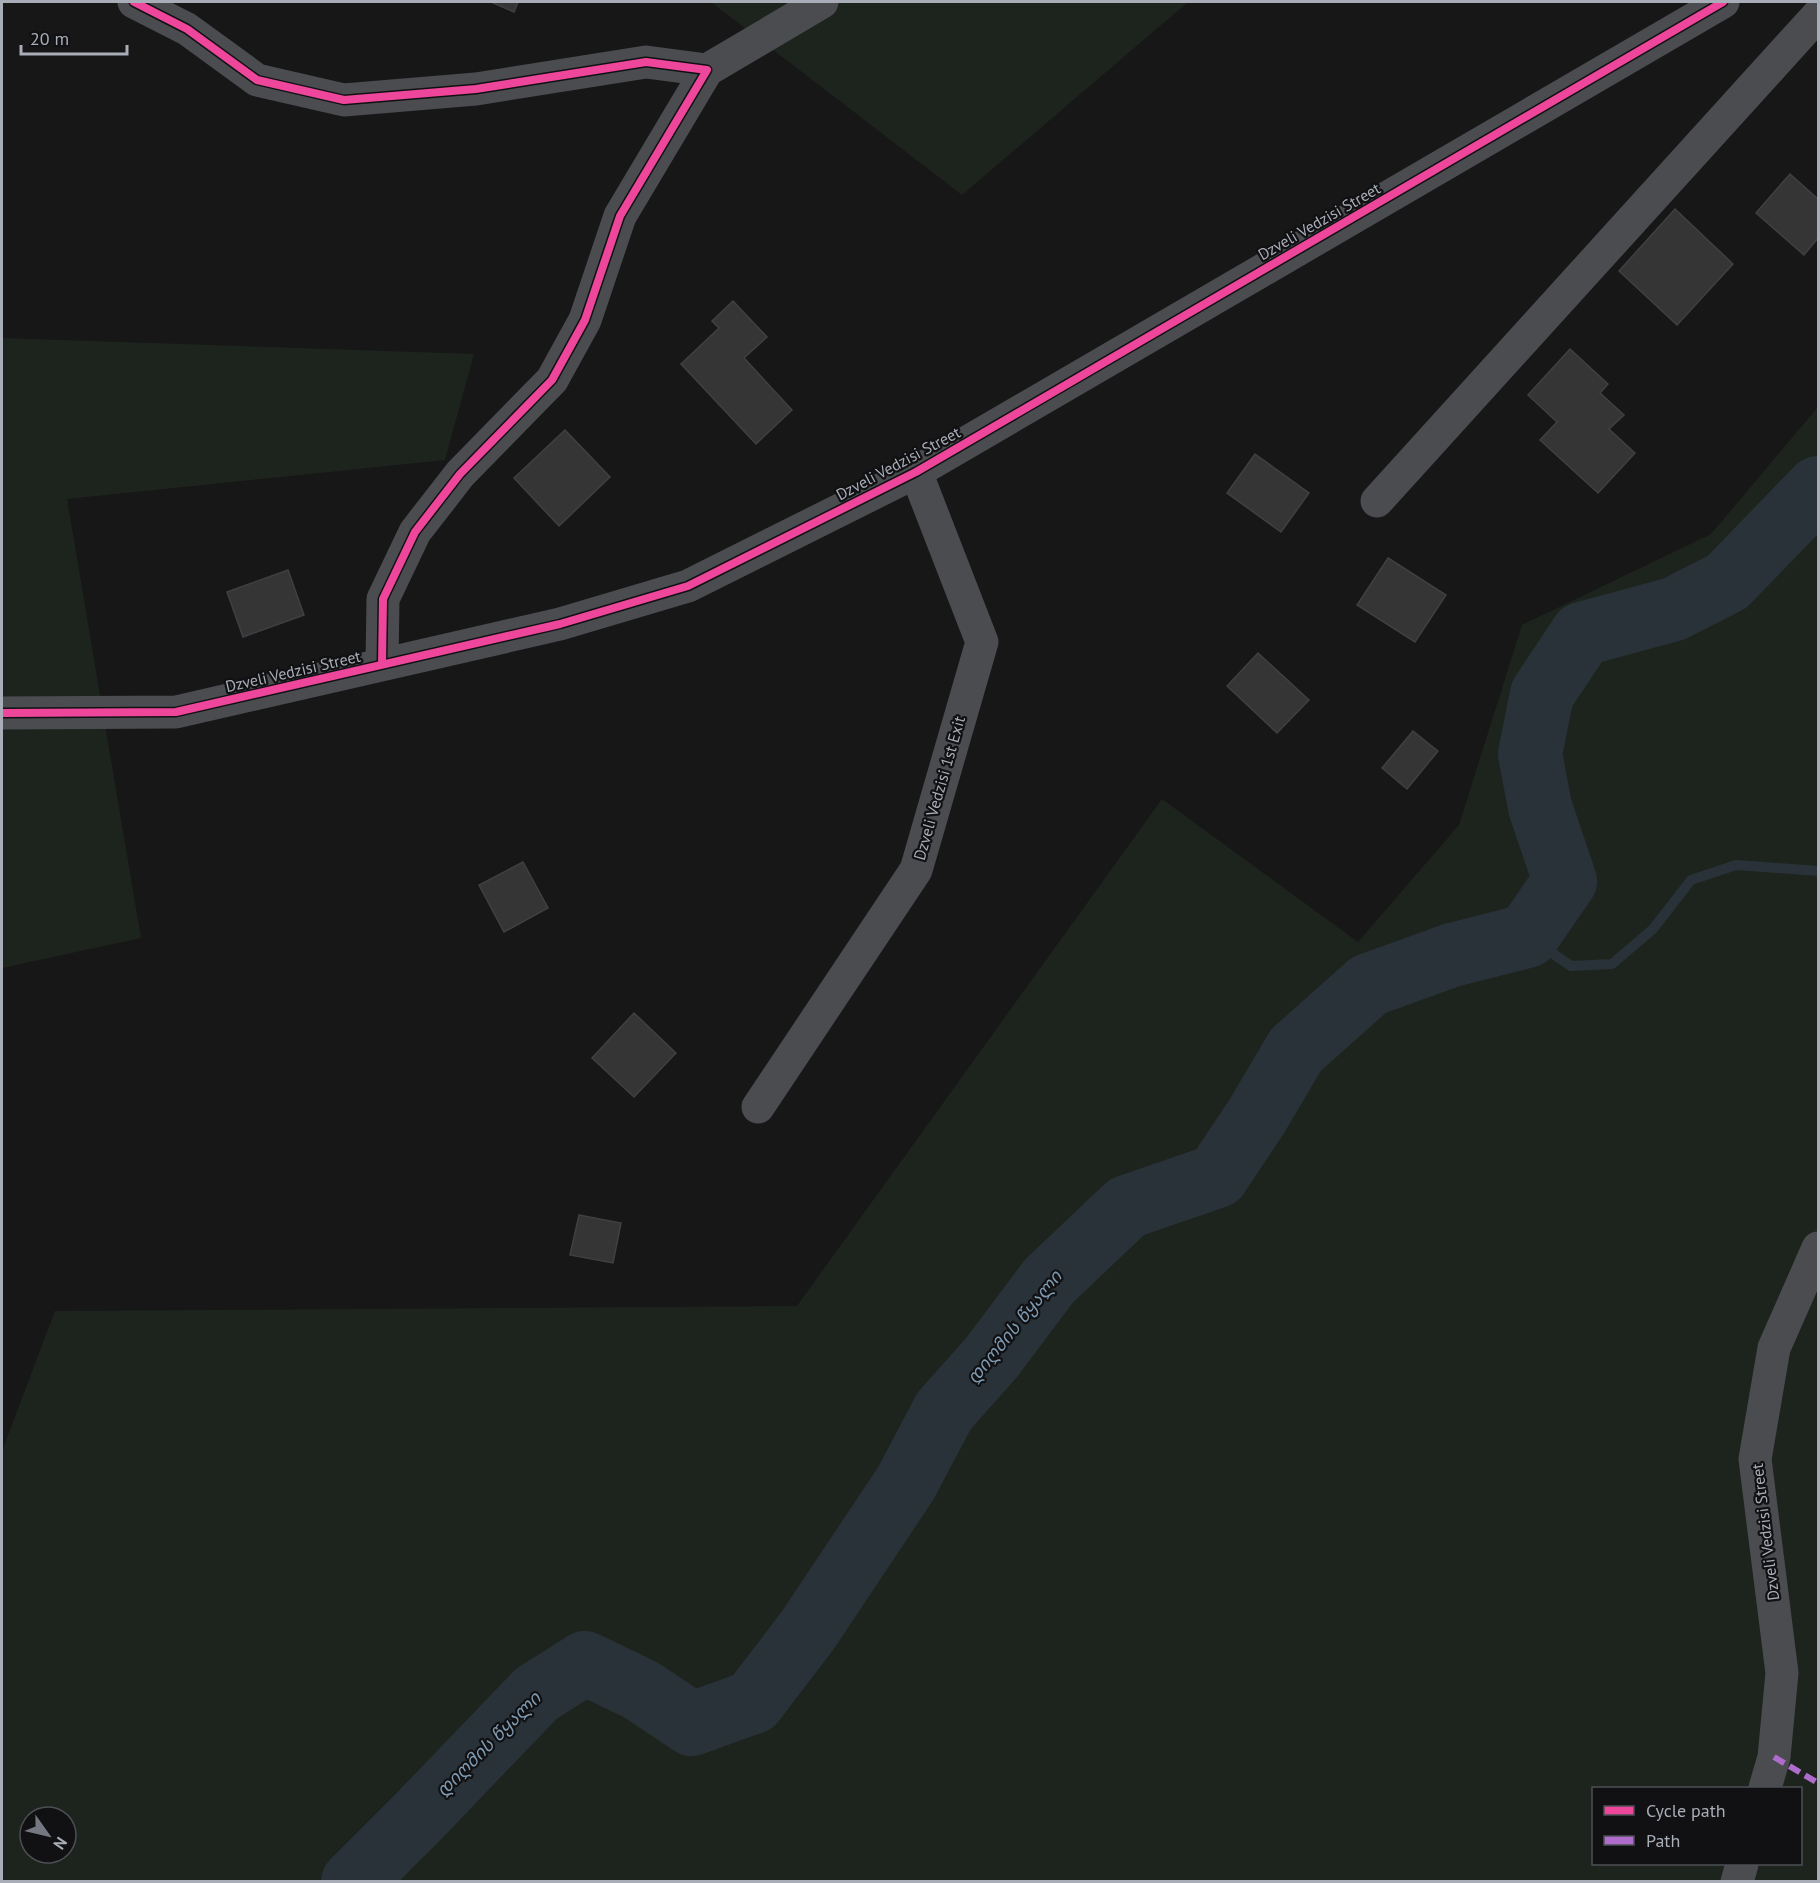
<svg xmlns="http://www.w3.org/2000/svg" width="1820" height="1883" font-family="'PT Sans','Noto Sans Georgian',sans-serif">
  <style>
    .green { fill: #1d241e; fill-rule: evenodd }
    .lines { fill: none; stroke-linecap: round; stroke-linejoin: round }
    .stream { stroke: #2a3239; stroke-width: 10 }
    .river { stroke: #2a3239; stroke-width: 64 }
    .building { fill: #353536; stroke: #3f4043; stroke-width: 1.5 }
    .minor { stroke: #4b4c50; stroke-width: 33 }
    .quiet { stroke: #b06ccc; stroke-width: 6; stroke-dasharray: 12 6; stroke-linecap: butt }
    .cycleway-casing { stroke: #111113; stroke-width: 11 }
    .cycleway { stroke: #ed469a; stroke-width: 8 }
    .labels { text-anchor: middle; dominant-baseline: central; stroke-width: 4.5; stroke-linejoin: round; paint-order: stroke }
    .street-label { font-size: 16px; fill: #a8adb8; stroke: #111113 }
    .water-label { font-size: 18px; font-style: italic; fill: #7f9bb3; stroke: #111113 }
  </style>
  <rect width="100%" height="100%" fill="#171717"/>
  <g class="green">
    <polygon points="711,2 1188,2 962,195"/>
    <polygon points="2,338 474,354 445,460 67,499 141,938 2,968"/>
    <path d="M1818,407V1881H2V1451L55,1311L797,1306L1162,799L1358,942L1459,825L1522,625L1711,534ZM1594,1788H1800V1864H1594ZM30,1817H66V1853H30Z"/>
  </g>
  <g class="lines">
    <polyline class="stream" points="1527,936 1571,966 1612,964 1653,929 1691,880 1736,865 1818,871"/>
    <polyline class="river" points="353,1882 419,1816 536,1694 585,1663 641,1690 692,1724 753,1702 808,1630 906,1483 944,1411 992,1357 1049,1281 1127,1207 1217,1176 1257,1116 1296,1050 1369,985 1452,955 1527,936 1565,881 1540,807 1530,754 1542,694 1582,634 1674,609 1727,582 1818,488"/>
  </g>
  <g class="building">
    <polygon points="491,2 518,2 514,12"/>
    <polygon points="1790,174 1818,199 1818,238 1804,255 1756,213"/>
    <polygon points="1675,209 1733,264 1677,325 1619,271"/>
    <polygon points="733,301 767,337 744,358 792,410 756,444 681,364 719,328 712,321"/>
    <polygon points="1570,349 1608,384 1600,393 1624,415 1609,429 1635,453 1598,493 1540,440 1557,422 1528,395"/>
    <polygon points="565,430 610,477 559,526 514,478"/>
    <polygon points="1255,454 1309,493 1281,532 1227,493"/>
    <polygon points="1388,558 1446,595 1415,642 1357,605"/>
    <polygon points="288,570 304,615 243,637 227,592"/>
    <polygon points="1258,653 1309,700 1277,733 1227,686"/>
    <polygon points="1413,731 1438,751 1407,789 1382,768"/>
    <polygon points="523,862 548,908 504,932 479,885"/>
    <polygon points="634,1013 676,1053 634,1097 592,1058"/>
    <polygon points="579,1215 621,1223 613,1263 570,1255"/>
  </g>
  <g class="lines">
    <g class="minor">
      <polyline points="134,2 187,29 257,80 344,100 476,89 646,62 707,70 620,216 585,320 552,380 460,474 415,532 383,599 382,664"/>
      <polyline points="707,70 822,2"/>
      <polyline points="1377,501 1818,15"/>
      <polyline points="2,713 176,712 560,624 688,586 916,472 1723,2"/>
      <polyline points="758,1107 916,870 982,642 916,472"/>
      <polyline points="1765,1788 1774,1757 1782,1673 1755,1459 1774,1348 1818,1248"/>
      <polyline points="1737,1882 1742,1864"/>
    </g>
    <polyline class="quiet" points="1774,1757 1818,1783"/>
    <g class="cycleway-casing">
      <g id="cycleway">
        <polyline points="134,2 187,29 257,80 344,100 476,89 646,62 707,70 620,216 585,320 552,380 460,474 415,532 383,599 382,664"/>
        <polyline points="2,713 176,712 560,624 688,586 916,472 1723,2"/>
      </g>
    </g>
    <use href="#cycleway" class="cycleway"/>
  </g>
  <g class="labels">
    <g class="street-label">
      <text transform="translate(1319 221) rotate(-30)">Dzveli Vedzisi Street</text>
      <text transform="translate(898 463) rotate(-28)">Dzveli Vedzisi Street</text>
      <text transform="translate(293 671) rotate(-13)">Dzveli Vedzisi Street</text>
      <text transform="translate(939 788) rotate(-74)">Dzveli Vedzisi 1st Exit</text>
      <text transform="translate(1765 1532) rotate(-97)">Dzveli Vedzisi Street</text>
    </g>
    <g class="water-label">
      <text transform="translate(1014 1327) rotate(-51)">დიღმის წყალი</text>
      <text transform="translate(488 1744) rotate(-45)">დიღმის წყალი</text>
    </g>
  </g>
  <rect width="1820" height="1883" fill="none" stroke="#a8adb8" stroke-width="6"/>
  <rect x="1592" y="1787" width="210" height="78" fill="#111113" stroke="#4d4f55" stroke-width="1.5"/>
  <rect x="1604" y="1806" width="30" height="9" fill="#ed469a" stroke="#4d4f55" stroke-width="1.5"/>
  <text x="1646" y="1817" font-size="18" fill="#a8adb8">Cycle path</text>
  <rect x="1604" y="1836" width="30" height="9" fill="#b06ccc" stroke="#4d4f55" stroke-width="1.5"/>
  <text x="1646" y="1847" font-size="18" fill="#a8adb8">Path</text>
  <g transform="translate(48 1835) rotate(124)"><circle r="28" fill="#111113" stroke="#4d4f55" stroke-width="1.5"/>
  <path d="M0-4.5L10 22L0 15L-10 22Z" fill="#757880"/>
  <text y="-9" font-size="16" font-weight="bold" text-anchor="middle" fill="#a8adb8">N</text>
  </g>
  <path d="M21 45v9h106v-9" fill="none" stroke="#a8adb8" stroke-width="3"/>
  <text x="30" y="45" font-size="18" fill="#a8adb8" stroke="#111113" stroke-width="4.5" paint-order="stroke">20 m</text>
</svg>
